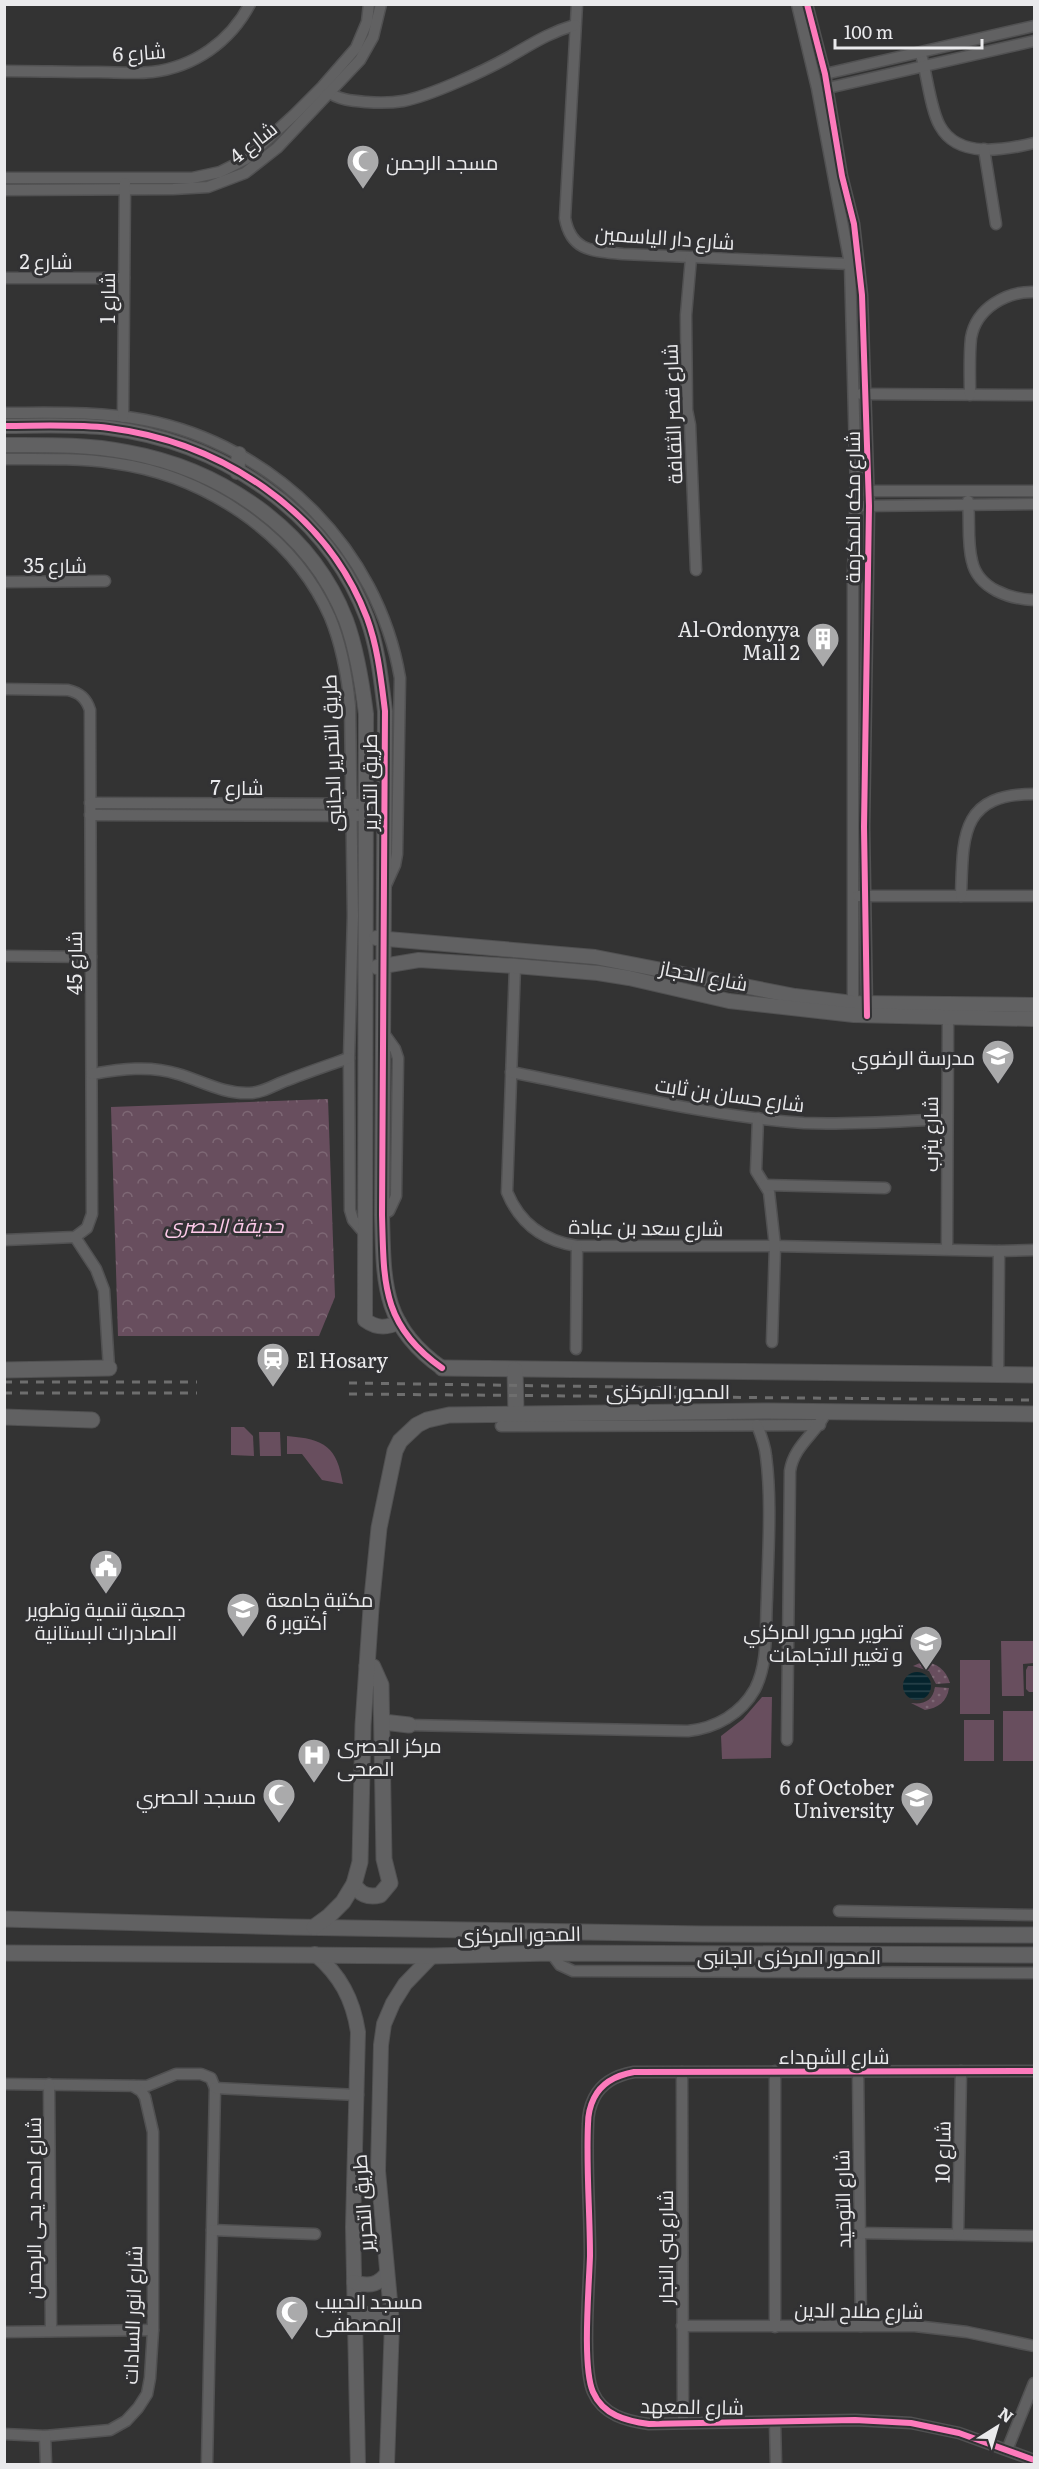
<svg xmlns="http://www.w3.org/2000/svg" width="1039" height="2469" font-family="Literata,Cairo,serif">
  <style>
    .grass { fill: url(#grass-dots) }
    .park { fill: url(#park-crowns) }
    .garden { fill: #684e5e }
    .water { fill: url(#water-rules) }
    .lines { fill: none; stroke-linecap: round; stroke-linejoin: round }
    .minor-casing { stroke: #515152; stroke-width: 13 }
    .tertiary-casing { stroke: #515152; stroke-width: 16 }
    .secondary-casing { stroke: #515152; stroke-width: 17 }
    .minor { stroke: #616162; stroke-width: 10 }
    .tertiary { stroke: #616162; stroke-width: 14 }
    .secondary { stroke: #616162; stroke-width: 15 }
    .rail { stroke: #6e6e6e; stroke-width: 3; stroke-dasharray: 8 8; stroke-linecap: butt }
    .cycleway-casing { stroke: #323234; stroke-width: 10 }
    .cycleway { stroke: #fd7abc; stroke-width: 6 }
    .labels { text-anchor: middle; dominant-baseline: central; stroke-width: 6; stroke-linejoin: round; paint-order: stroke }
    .street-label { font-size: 20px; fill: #eaeaec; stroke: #323234 }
    .poi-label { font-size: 20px; fill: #eaeaec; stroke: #323234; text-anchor: start }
    .park-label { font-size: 20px; font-style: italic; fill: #fdcae9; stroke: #323234 }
  </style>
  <defs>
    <pattern id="grass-dots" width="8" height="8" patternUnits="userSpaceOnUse" patternTransform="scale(1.5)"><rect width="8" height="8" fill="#684e5e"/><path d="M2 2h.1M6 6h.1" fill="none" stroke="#7e6875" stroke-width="1.8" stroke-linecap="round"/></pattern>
    <pattern id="park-crowns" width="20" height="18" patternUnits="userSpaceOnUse" patternTransform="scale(1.5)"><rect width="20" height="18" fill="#684e5e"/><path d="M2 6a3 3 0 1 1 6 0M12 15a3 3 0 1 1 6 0" fill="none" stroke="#7e6875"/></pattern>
    <pattern id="water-rules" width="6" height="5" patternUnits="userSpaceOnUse" patternTransform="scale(1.5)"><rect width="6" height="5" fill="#05242d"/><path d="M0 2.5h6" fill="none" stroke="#2a444c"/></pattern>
  </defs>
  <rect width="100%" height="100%" fill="#333"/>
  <g class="grass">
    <path d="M922,1662C937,1662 946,1670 950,1683L936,1684L929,1671L913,1666Z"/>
    <path d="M935,1687L949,1688C947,1702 938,1708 925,1710L911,1703C923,1705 933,1701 935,1687Z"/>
  </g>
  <polygon class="park" points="328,1099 335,1297 319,1336 118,1336 111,1107"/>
  <g class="garden">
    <polygon points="231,1427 244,1427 253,1436 254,1456 231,1455"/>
    <polygon points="259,1432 280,1432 281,1456 260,1456"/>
    <path d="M287,1436C325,1439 337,1447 343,1484L322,1480L302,1454H287Z"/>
    <polygon points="1001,1641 1034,1641 1034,1663 1023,1664 1024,1696 1002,1696"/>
    <rect x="960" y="1660" width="30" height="54"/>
    <polygon points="1028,1666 1034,1666 1034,1692 1029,1692 1026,1689 1026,1670"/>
    <polygon points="762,1697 772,1697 771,1758 722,1759 721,1736 743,1719"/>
    <rect x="1003" y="1711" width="31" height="50"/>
    <rect x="964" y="1720" width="30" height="41"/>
  </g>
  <circle class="water" cx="917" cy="1686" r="14"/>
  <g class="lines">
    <g class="minor-casing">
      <g id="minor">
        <path d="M577,4L565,218C571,252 594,251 623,254L850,264"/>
        <polyline points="797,4 817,88 850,264 856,491 853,572 853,1009"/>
        <polyline points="807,4 825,74 842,176 854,224 862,295 869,506 864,827 867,1010"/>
        <path d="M922,58C927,76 931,111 940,126C958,159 1005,150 1034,143"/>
        <path d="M4,71C35,71 66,72 97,72C114,72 134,74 152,72C194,67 230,42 250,4"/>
        <polyline points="825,74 1034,26"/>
        <polyline points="828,88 1034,41"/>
        <path d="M327,91C338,100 353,101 366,102C379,103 391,103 403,101C430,96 484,71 509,57C532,44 548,33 575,25"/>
        <polyline points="984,149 996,224"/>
        <polyline points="4,178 192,178 220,172 246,159 294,115 322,87 356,48 367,22 369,4"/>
        <polyline points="4,190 173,189 208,187 245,173 277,148 360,60 373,37 381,4"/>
        <polyline points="691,258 686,315 687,410 690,425 696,570"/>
        <polyline points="4,278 124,278"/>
        <polyline points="861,394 1034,395"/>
        <path d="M970,395C970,376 969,356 971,338C976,308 1007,291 1034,292"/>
        <path d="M4,413C51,413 99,411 145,420C273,445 378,548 400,678L397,854L395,865L385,887"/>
        <polyline points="123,417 125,183"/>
        <path d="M4,459C41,459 78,458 113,463C204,475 293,533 330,617C342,646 347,675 350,706L353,916L349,1058L350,1210L353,1220L366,1235"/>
        <polyline points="864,491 1034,491"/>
        <path d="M968,501C970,520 967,542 972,561C978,589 1010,599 1034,600"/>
        <polyline points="863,506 1034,504"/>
        <polyline points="4,582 105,581"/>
        <path d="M4,689L68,690C80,693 86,698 90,710L92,1214L87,1228L75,1237L4,1240"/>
        <polyline points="90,803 384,804"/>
        <polyline points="90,815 384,816"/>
        <polyline points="858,896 1034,896"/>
        <path d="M961,896C963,836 960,794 1034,794"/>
        <polyline points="4,956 91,957"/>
        <path d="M515,966L507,1192C520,1224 544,1241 577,1246H775L999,1251L1034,1250"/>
        <path d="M511,1072C608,1091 706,1116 804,1123C851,1125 900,1121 947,1119"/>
        <path d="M92,1074C121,1069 150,1065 178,1074C202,1081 223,1094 249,1093C264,1093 275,1084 288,1080C308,1072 329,1065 349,1058"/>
        <polyline points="758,1118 756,1171 769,1192 775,1246 772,1342"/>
        <polyline points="765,1185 885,1188"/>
        <polyline points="382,1215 389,1211 396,1196 398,1058 395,1049 385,1035"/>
        <polyline points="75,1237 96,1269 104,1290 109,1368"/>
        <polyline points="947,1249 948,1019"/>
        <polyline points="576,1349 577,1246"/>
        <polyline points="998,1374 999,1251"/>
        <polyline points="501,1426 820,1425"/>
        <path d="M409,1725L688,1731C716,1728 741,1714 755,1689C769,1662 765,1627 767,1598C768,1551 772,1502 766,1456C765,1445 761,1435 757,1425"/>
        <path d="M787,1740L790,1471C794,1445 816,1434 827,1411"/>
        <polyline points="839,1911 1034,1915"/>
        <polyline points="551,1953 560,1965 573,1971 1034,1973"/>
        <polyline points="775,2071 775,2327"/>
        <polyline points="858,2071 861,2326"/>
        <path d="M1034,2071L634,2072C617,2075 602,2082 594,2098C590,2106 588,2115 588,2124C586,2168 590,2212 590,2256C589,2287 582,2367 593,2392C603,2415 626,2421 649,2424L855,2420L911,2423L959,2433L1034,2460"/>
        <polyline points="682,2072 683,2423"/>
        <polyline points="4,2084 147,2086 176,2074 201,2074 211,2078 215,2088 207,2464"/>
        <polyline points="49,2084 51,2331"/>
        <polyline points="215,2088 358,2095"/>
        <polyline points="212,2230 315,2234"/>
        <polyline points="860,2233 1034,2236"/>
        <polyline points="958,2234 961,2071"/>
        <polyline points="682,2326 915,2326 967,2332 1034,2346"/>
        <polyline points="4,2332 153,2330"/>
        <polyline points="775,2423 776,2464"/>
        <polyline points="4,2434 45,2436 110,2430 126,2421 138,2408 147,2394 150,2378 153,2330 153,2132 145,2097 141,2091 133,2086"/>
        <polyline points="45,2436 46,2464"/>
        <polyline points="1007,2450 1034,2383"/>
      </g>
    </g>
    <g class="tertiary-casing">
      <g id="tertiary">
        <path d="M4,426C39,426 74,424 109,428C220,442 326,510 367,618C378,648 381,679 385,711L382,1215C384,1282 381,1325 442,1368"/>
        <path d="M4,445C46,445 87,444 127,452C221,469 311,529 346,620C357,650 362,682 366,714L365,1320C376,1328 386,1329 399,1322"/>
        <polyline points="237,472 239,454"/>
        <polyline points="376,938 595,957 795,996 853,1003 1034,1005"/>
        <polyline points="377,967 419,960 515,966 598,973 629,978 729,1001 854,1015 1034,1019"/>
        <path d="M315,1954C340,1975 353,1999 358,2032L353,2227L358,2464"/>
        <path d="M354,2282C368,2287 379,2285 387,2273"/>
        <path d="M355,2322C365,2309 382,2312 392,2323"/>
        <polyline points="387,2464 392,2323 378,2171 381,2045 384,2024 393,2003 405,1984 432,1956"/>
      </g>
    </g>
    <g class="secondary-casing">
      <g id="secondary">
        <polyline points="442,1368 1034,1375"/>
        <polyline points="4,1370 109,1368"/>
        <polyline points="515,1370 516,1413"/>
        <polyline points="4,1417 92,1420"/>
        <polyline points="383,1722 409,1725"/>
        <path d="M354,1884C359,1894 368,1898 380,1895L390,1883L384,1859L381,1685L373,1667L367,1666"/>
        <polyline points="4,1919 291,1927 702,1934 1034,1935"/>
        <polyline points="314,1927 329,1916 343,1902 354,1884 360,1862 363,1725 371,1608 379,1528 395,1451 400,1441 417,1425 427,1420 449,1415 768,1411 1034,1414"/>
        <polyline points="4,1953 432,1956 551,1953 1034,1955"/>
      </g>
    </g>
    <use href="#minor" class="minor"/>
    <use href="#tertiary" class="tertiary"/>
    <use href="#secondary" class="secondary"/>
    <g class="rail">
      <polyline points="4,1382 197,1382"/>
      <polyline points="349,1383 696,1388"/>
      <polyline points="4,1393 197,1393"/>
      <polyline points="349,1394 1034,1400"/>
    </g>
    <g class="cycleway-casing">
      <g id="cycleway">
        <polyline points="807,4 825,74 842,176 854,224 862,295 869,506 864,827 867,1016"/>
        <path d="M4,426C39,426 74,424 109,428C220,442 326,510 367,618C378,648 381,679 385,711L382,1215C384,1282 381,1325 442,1368"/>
        <path d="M1034,2071L634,2072C617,2075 602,2082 594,2098C590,2106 588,2115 588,2124C586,2168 590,2212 590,2256C589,2287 582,2367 593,2392C603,2415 626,2421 649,2424L855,2420L911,2423L959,2433L1034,2460"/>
      </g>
    </g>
    <use href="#cycleway" class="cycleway"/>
  </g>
  <defs>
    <g id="mosque-pin" transform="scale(1.725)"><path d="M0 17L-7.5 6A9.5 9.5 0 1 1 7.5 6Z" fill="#aaaaab" stroke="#323234"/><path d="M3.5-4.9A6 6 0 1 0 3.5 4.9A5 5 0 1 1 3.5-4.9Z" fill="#fff"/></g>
    <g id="building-pin" transform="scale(1.725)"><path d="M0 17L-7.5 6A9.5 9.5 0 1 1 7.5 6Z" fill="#aaaaab" stroke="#323234"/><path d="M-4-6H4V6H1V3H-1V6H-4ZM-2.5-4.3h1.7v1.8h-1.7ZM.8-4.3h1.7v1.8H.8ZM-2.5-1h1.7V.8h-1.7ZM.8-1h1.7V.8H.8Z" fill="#fff"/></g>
    <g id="school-pin" transform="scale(1.725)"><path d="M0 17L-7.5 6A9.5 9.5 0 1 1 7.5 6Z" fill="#aaaaab" stroke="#323234"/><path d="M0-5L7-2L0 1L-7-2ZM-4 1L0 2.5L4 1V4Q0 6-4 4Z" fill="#fff"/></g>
    <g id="station-pin" transform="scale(1.725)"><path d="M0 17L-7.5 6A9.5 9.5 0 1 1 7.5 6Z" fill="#aaaaab" stroke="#323234"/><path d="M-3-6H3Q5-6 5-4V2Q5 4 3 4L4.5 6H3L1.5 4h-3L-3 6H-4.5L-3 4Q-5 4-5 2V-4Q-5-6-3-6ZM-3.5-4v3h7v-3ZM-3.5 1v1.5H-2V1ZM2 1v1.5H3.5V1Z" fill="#fff"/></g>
    <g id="civic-pin" transform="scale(1.725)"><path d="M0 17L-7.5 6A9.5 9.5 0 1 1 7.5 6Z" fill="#aaaaab" stroke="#323234"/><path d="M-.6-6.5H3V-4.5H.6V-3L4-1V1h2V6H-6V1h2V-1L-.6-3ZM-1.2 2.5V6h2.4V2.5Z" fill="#fff"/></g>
    <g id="university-pin" transform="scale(1.725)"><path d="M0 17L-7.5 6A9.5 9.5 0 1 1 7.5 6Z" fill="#aaaaab" stroke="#323234"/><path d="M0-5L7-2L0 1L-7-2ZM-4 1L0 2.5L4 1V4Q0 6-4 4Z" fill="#fff"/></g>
    <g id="hospital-pin" transform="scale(1.725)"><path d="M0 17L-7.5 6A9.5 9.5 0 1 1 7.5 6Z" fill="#aaaaab" stroke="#323234"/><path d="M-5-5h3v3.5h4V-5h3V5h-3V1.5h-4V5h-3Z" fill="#fff"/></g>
  </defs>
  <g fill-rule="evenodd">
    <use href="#mosque-pin" x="363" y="161"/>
    <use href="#building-pin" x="823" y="639"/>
    <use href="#school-pin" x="998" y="1056"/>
    <use href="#station-pin" x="273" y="1359"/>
    <use href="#civic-pin" x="106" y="1566"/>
    <use href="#university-pin" x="243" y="1609"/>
    <use href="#university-pin" x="926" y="1642"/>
    <use href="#hospital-pin" x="314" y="1755"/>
    <use href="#mosque-pin" x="279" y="1795"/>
    <use href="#university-pin" x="917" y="1798"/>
    <use href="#mosque-pin" x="292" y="2312"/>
  </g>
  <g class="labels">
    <g class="street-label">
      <text transform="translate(139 51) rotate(-4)">شارع 6</text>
      <text transform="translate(252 141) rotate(-38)">شارع 4</text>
      <text transform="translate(665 236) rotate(4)">شارع دار الياسمين</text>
      <text x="46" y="260">شارع 2</text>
      <text transform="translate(106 298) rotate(-90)">شارع 1</text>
      <text transform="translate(671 414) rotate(-92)">شارع قصر الثقافة</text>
      <text transform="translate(851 507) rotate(-90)">شارع مكه المكرمة</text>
      <text x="55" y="564">شارع 35</text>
      <text transform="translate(330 753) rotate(-92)">طريق التحرير الجانبى</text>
      <text transform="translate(368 782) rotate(-90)">طريق التحرير</text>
      <text x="237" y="786">شارع 7</text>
      <text transform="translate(73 963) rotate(-90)">شارع 45</text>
      <text transform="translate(704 974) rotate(11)">شارع الحجاز</text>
      <text transform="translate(730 1093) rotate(8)">شارع حسان بن ثابت</text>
      <text transform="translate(929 1134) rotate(-90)">شارع يثرب</text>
      <text transform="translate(646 1226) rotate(1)">شارع سعد بن عبادة</text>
      <text x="668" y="1390">المحور المركزى</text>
      <text transform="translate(519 1933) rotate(-1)">المحور المركزى</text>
      <text x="789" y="1955">المحور المركزى الجانبى</text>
      <text x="834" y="2055">شارع الشهداء</text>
      <text transform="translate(941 2152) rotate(-89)">شارع 10</text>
      <text transform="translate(841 2199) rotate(-91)">شارع التوحيد</text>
      <text transform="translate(361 2203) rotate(-94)">طريق التحرير</text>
      <text transform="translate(32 2208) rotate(-90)">شارع احمد يحى الرحمن</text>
      <text transform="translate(664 2247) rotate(-90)">شارع بنى النجار</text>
      <text transform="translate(859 2309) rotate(1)">شارع صلاح الدين</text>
      <text transform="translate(131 2315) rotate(-88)">شارع انور السادات</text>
      <text transform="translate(692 2405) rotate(1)">شارع المعهد</text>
    </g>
    <g class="poi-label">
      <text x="386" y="161">مسجد الرحمن</text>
      <text x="800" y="628" text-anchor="end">Al-Ordonyya<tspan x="800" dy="23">Mall 2</tspan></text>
      <text x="975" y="1056" text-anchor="end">مدرسة الرضوي</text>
      <text x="296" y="1359">El Hosary</text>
      <text x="266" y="1598">مكتبة جامعة<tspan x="266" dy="23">6 أكتوبر</tspan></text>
      <text x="106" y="1608" text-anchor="middle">جمعية تنمية وتطوير<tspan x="106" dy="23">الصادرات البستانية</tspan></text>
      <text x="903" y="1630" text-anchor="end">تطوير محور المركزي<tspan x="903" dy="23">و تغيير الاتجاهات</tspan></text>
      <text x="337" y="1744">مركز الحصرى<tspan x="337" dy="23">الصحى</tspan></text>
      <text x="894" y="1786" text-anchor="end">6 of October<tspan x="894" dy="23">University</tspan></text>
      <text x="256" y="1795" text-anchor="end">مسجد الحصري</text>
      <text x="315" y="2300">مسجد الحبيب<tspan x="315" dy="23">المصطفى</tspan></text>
    </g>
    <g class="park-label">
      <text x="224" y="1224">حديقة الحصرى</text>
    </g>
  </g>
  <rect width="1039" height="2469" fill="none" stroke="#eaeaec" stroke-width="12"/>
  <g transform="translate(997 2427) rotate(37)" stroke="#323234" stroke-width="4.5" paint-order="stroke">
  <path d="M0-4.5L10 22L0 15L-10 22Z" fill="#eaeaec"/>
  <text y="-9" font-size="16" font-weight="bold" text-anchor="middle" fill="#eaeaec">N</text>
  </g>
  <path d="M835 39v9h147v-9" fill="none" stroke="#eaeaec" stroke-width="3"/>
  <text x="844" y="39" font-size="18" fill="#eaeaec" stroke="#323234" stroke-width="4.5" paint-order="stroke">100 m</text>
</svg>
